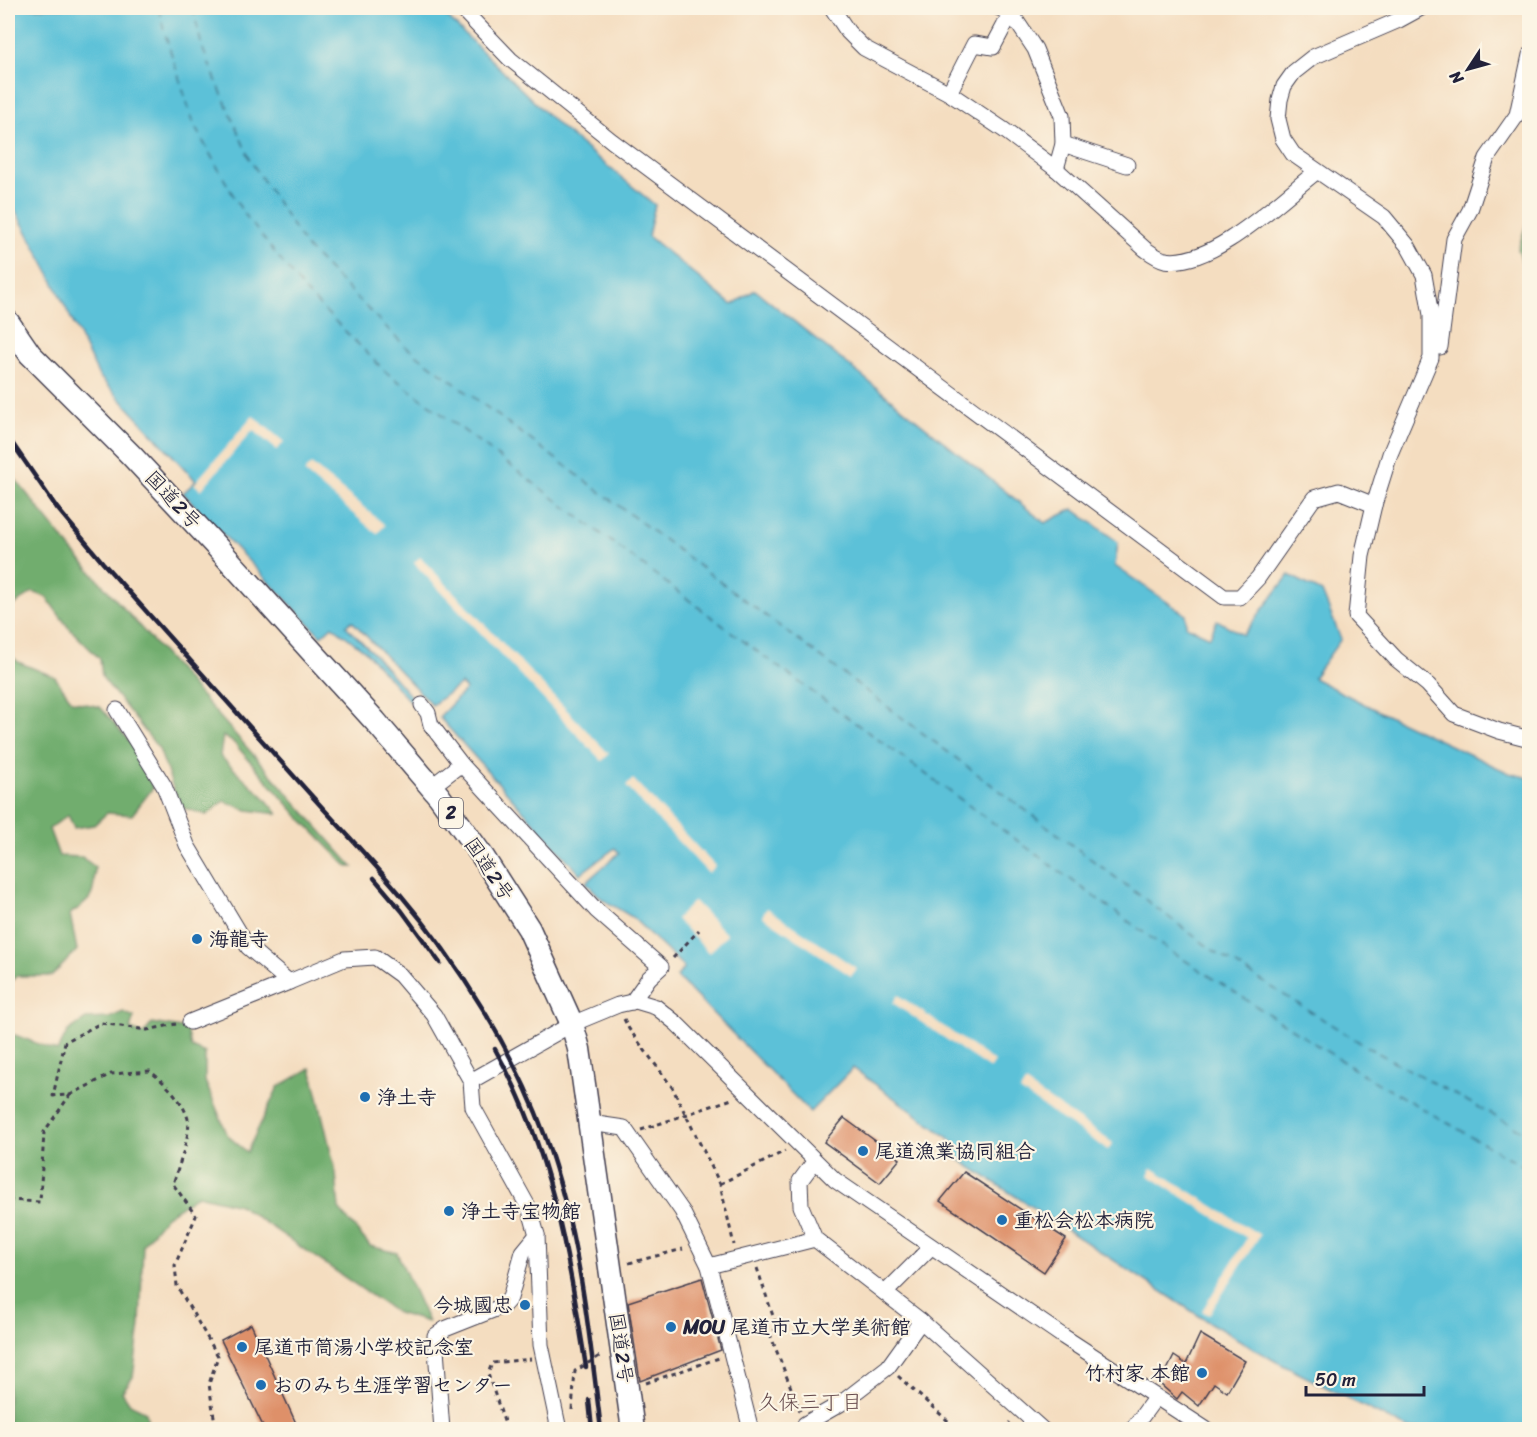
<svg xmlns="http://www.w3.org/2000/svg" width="1537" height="1437" font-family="Sriracha,'Klee One',sans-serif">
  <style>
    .forest { fill: #71ad6e; stroke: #4a6854; stroke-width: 1.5 }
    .water { fill: #5bc1d8; stroke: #3e728a; stroke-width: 1.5 }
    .pier { fill: #f4ddc0 }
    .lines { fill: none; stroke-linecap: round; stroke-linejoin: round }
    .ferry { stroke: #365a72; stroke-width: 1.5; stroke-dasharray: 8 6; stroke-linecap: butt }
    .building { fill: #de9069 }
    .minor-casing { stroke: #423e4f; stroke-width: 17 }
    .highway-casing { stroke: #423e4f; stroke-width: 25 }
    .path { stroke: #423e4f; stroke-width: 3; stroke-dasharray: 4.5 4.5; stroke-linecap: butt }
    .minor { stroke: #fff; stroke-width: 15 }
    .highway { stroke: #fff; stroke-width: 22 }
    .rail { stroke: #22223b; stroke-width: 4.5 }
    .poi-dot { fill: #1f6fb2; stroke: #fcf5e5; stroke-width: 2 }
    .labels { text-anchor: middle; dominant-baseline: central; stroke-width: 4.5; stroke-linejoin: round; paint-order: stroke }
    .shield { fill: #fcf5e5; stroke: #63616e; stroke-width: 1.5 }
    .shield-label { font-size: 18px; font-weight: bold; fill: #22223b }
    .street-label { font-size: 20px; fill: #22223b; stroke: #fcf5e5 }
    .poi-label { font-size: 20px; font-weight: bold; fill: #22223b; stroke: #fcf5e5; text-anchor: start }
    .neighbourhood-label { font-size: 21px; fill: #64484b; stroke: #fcf5e5 }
  </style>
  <rect width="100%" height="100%" fill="#fcf5e5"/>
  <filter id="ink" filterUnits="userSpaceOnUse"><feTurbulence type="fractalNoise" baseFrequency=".0167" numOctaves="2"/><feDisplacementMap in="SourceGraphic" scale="12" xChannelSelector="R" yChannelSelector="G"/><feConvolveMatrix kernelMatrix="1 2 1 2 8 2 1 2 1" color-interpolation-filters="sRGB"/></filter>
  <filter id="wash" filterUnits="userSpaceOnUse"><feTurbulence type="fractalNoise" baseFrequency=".008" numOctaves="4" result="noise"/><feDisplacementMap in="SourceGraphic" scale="24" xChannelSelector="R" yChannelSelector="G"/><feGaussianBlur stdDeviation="1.35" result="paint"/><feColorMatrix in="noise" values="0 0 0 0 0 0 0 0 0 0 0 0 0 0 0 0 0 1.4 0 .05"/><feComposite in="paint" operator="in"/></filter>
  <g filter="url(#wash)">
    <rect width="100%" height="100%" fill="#f4ddc0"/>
    <g class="forest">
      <polygon points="1529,216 1529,283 1518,249"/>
      <polygon points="8,470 71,549 353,867 348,867 299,817 234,743 223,736 220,756 265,798 278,814 247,810 224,801 207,815 180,807 159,749 102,677 100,659 68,627 46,597 33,592 8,609"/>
      <path d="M8,652L18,662L55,677L72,701L100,707L135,748L153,788L132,815L107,813L94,825L74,828L68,815L49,829L59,856L82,857L95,867C93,897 95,898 70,914L77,950L52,976H16L8,986Z"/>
      <polygon points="123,1012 134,1017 130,1029 144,1034 152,1023 187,1029 191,1047 205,1053 205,1081 228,1136 247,1152 278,1087 311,1068 336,1173 339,1209 370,1246 397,1253 428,1322 397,1313 239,1205 198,1195 166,1216 143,1244 140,1325 133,1377 122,1392 130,1404 146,1412 149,1429 8,1429 8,1036 15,1035 57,1051 68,1031 86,1019 109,1018"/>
    </g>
    <polygon class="water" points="8,8 438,8 560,127 655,205 648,236 732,305 755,290 1045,523 1073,509 1118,542 1115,566 1186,615 1186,626 1210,637 1217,620 1243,635 1289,575 1322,592 1341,639 1313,678 1382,713 1509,773 1529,778 1529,1429 1408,1429 1275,1361 1207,1321 949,1153 954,1142 853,1068 810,1112 677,977 684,967 632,917 602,899 586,882 619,853 615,848 580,874 439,717 466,689 461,684 432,705 352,621 346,626 374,654 413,699 410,702 365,651 332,626 321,636 183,493 196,481 99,376 47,269 8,197"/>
    <g class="pier">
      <polygon points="253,416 284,442 277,450 253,430 201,490 194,484"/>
      <polygon points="311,464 385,525 377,534 304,472"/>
      <polygon points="420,557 609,754 602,761 414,563"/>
      <polygon points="633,779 715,866 708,873 626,786"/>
      <polygon points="694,901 727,935 709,953 676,919"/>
      <polygon points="767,908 856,968 851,976 762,916"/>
      <polygon points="898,995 995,1062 990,1069 893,1003"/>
      <polygon points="1025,1083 1113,1143 1108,1150 1020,1091"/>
      <polygon points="1152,1168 1260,1235 1209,1315 1202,1311 1247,1238 1148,1175"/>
    </g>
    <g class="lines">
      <g class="ferry">
        <polyline points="159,8 164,31 195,127 242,211 305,291 386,372 770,661 1161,945 1362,1074 1530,1170"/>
        <polyline points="193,8 202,47 250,160 306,247 405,346 1214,951 1367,1047 1530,1135"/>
      </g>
    </g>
    <g id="blocks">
      <g class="building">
        <polygon points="844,1118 900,1159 880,1183 824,1142"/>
        <polygon points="964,1172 1066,1239 1044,1272 940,1201"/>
        <polygon points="702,1278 721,1350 640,1381 628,1302"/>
        <polygon points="251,1324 299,1430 265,1430 221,1340"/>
        <polygon points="1200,1334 1245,1361 1227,1392 1214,1383 1199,1406 1182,1392 1177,1399 1160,1384 1174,1356 1186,1364"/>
      </g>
    </g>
  </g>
  <g filter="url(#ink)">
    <use href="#blocks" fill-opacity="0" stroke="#423e4f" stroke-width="1.5"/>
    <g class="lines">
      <g class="minor-casing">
        <g id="minor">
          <polyline points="461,8 510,59 612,141 1224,597 1240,597 1258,578 1314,498 1339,491 1374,505"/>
          <path d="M832,8L848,32L864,48L949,93L1004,130L1056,169L1145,249C1152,254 1157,258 1165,260C1212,268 1281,199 1316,172"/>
          <polyline points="999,8 1011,13 1035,49 1062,116 1063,144 1056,169"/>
          <polyline points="1421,8 1399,20 1313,57 1294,72 1284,86 1280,100 1278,119 1283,139 1293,154 1384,217 1408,246 1424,275 1431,315 1431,358 1390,454 1374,505 1362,556 1356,616 1396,659 1428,685 1454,714 1499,731 1530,739"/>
          <polyline points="949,93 974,44 993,47 1011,13 1008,8"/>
          <polyline points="1063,144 1127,165"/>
          <polyline points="1440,347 1454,239 1470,210 1487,158 1517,115 1530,55"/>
          <polyline points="422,705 428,713 431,725 461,764 596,910 661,967 649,978 632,1002"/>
          <polyline points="117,710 164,786 187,845 248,947 289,982 190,1022"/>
          <polyline points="431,787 461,764"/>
          <polyline points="289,982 344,959 375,957 400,975 434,1015 471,1081 473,1107 530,1210 537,1235 541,1345 559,1430"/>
          <polyline points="471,1081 572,1024 618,1005 636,1001 656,1007 676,1023 835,1180 1064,1337 1207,1430"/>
          <polyline points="590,1123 624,1128 682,1211 709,1266 751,1430"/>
          <polyline points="814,1162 800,1181 801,1206 815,1239 921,1321 1043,1430"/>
          <polyline points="709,1266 815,1239"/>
          <polyline points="885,1293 931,1247"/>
          <polyline points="442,1430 435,1336 445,1329 503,1306 510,1298 523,1252 537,1235"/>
          <polyline points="807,1430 805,1424 840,1404 888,1367 921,1321"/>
          <polyline points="1132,1430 1156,1397"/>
        </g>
      </g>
      <g class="highway-casing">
        <polyline id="highway" points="8,322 30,354 131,455 216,546 375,721 439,796 483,857 529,929 572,1024 579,1049 633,1430"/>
      </g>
      <g class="path">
        <polyline points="673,958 699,930"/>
        <polyline points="624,1019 629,1029 672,1087 720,1184 734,1245"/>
        <path d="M70,1095L111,1074L150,1071C166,1084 182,1099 188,1119C192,1131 177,1171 173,1184L196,1216L175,1265L177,1286L218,1356L209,1384L216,1430"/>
        <polyline points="641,1130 732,1099"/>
        <polyline points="720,1184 785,1151"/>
        <polyline points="8,1200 40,1202 44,1132 70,1095 53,1096 65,1042 101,1023 147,1030 176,1024"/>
        <polyline points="629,1263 683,1249"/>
        <polyline points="757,1268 777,1328 770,1334 800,1411"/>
        <polyline points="898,1376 958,1430"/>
        <polyline points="646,1383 719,1358"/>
        <polyline points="572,1410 575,1371 603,1354"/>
        <polyline points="507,1430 488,1374 492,1363 531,1359"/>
        <polyline points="1004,1430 1010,1422"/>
      </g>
      <use href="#minor" class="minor"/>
      <use href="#highway" class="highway"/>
      <g class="rail">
        <path d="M8,437L57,508L103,563C172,641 241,717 310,794C340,827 371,860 400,894C458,962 514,1051 545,1136C579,1231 589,1330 601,1430"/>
        <polyline points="374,878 402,911 440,963"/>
        <path d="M495,1049C552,1149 568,1255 586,1367"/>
        <polyline points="589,1400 592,1430"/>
      </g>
    </g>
  </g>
  <g class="poi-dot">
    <circle cx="197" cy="939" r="6"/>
    <circle cx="365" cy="1097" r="6"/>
    <circle cx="863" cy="1151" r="6"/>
    <circle cx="449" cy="1211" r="6"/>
    <circle cx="1002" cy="1220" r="6"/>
    <circle cx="525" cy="1305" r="6"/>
    <circle cx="671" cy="1327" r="6"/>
    <circle cx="242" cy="1347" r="6"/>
    <circle cx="1202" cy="1373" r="6"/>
    <circle cx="261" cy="1385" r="6"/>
  </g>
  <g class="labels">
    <rect class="shield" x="439" y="798" width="24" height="30" rx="4.5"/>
    <g class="shield-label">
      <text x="451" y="813">2</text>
    </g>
    <g class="street-label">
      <text transform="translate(173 500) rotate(47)">国道2号</text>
      <text transform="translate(489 869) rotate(56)">国道2号</text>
      <text transform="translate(621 1348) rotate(82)">国道2号</text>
    </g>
    <g class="poi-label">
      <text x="209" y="939">海龍寺</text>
      <text x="377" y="1097">浄土寺</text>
      <text x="875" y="1151">尾道漁業協同組合</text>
      <text x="461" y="1211">浄土寺宝物館</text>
      <text x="1014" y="1220">重松会松本病院</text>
      <text x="513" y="1305" text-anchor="end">今城國忠</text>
      <text x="683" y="1327">MOU 尾道市立大学美術館</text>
      <text x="254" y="1347">尾道市筒湯小学校記念室</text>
      <text x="1190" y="1373" text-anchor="end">竹村家 本館</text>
      <text x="273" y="1385">おのみち生涯学習センター</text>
    </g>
    <g class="neighbourhood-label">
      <text x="810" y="1402">久保三丁目</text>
    </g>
  </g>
  <rect width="1537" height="1437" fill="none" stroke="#fcf5e5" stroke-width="30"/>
  <g transform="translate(1468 69) rotate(234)" stroke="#fcf5e5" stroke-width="4.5" paint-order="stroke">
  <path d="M0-4.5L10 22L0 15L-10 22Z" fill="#22223b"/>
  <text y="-9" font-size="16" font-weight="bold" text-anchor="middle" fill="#22223b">N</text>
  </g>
  <path d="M1306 1386v9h118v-9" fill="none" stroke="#22223b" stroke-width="3"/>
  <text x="1315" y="1386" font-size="18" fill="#22223b" stroke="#fcf5e5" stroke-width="4.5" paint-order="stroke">50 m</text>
</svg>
